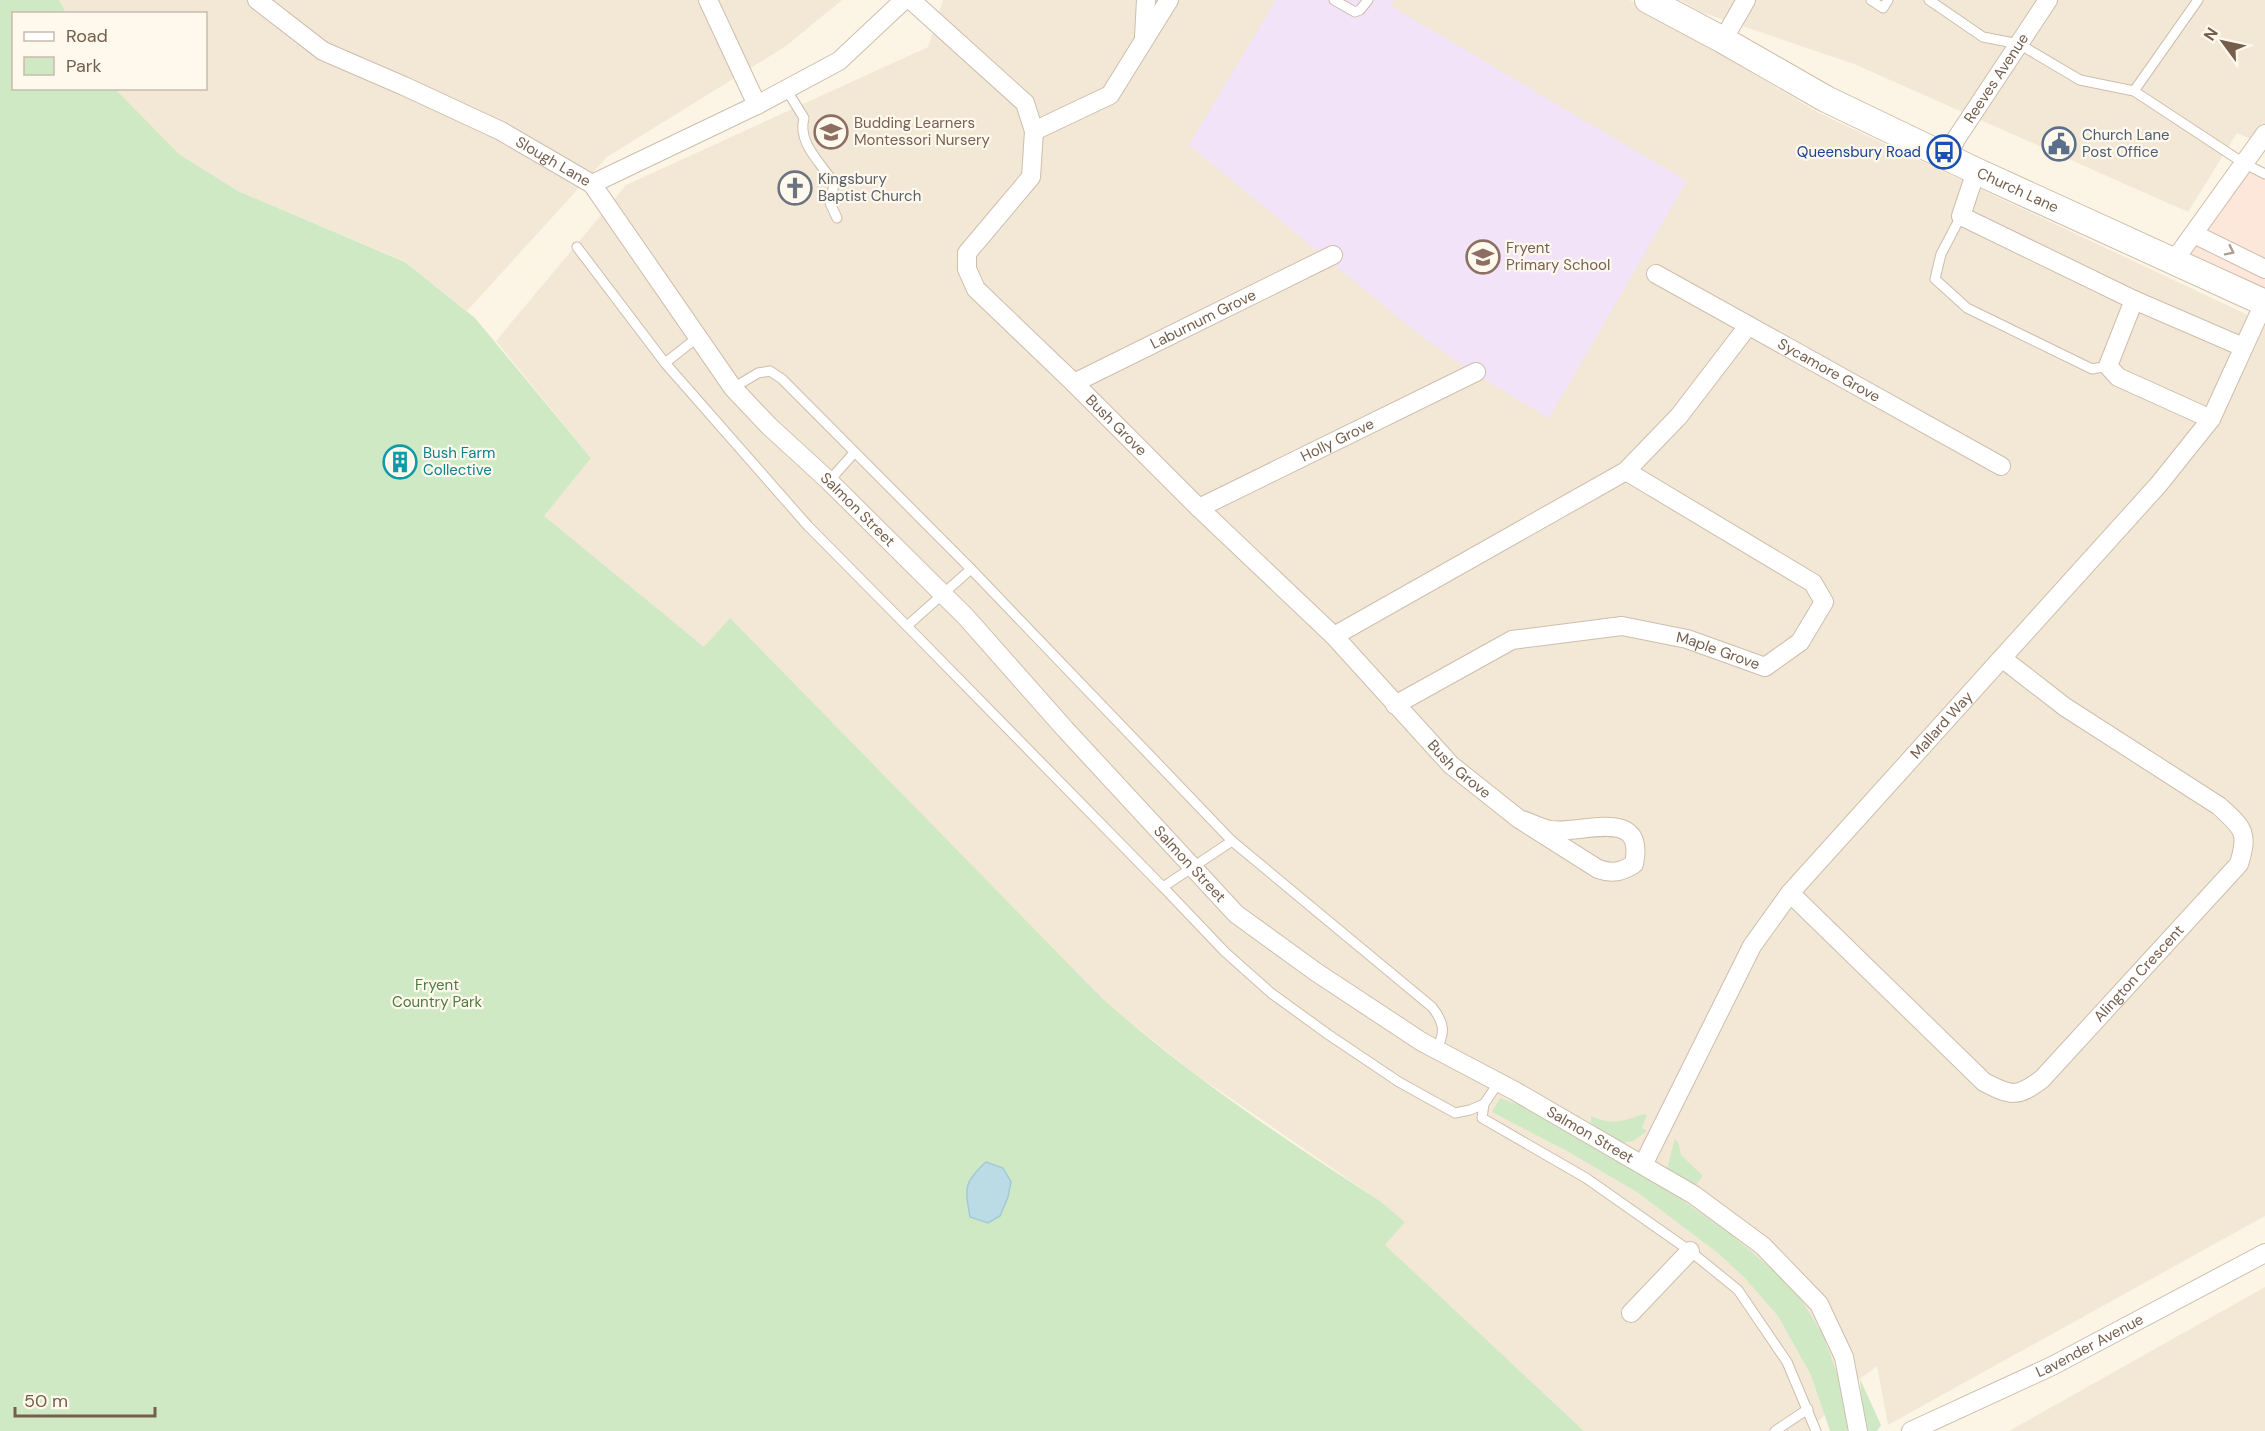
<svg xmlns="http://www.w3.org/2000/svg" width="2265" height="1431" font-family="'DM Sans',sans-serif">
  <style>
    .residential { fill: #f3e8d5 }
    .commercial { fill: #fce7da }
    .education { fill: #f2e3f8 }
    .green { fill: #d0e9c5 }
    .water { fill: #bbdbe5; stroke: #a2cad7; stroke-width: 1.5 }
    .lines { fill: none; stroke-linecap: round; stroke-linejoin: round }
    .service-casing { stroke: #cdbead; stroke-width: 11 }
    .minor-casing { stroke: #cdbead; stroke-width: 20 }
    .secondary-casing { stroke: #d0bfaa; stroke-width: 28 }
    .service { stroke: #fff; stroke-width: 9 }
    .minor { stroke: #fff; stroke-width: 18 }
    .secondary { stroke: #fff; stroke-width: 26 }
    .oneway { stroke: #ac9e93 }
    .labels { text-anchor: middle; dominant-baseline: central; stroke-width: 4.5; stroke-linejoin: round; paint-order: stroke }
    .street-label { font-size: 15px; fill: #755e4b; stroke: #fff9ed }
    .education-label { font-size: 15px; fill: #785e54; stroke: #fff9ed; text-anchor: start }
    .service-label { font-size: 15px; fill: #4e5e75; stroke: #fff9ed; text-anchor: start }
    .transit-label { font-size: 15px; fill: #164399; stroke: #fff9ed; text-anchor: end }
    .worship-label { font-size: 15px; fill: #5b616d; stroke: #fff9ed; text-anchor: start }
    .culture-label { font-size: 15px; fill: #0d838f; stroke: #fff9ed; text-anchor: start }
    .park-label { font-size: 15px; fill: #4f7a43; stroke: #fff9ed }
  </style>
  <rect width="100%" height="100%" fill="#fcf5e6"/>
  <g class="residential">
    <polygon points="59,0 842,0 786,46 607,157 467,311 404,261 238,191 179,154 126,101 115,89 206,88 206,14 66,13"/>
    <polygon points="943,0 1630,0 1819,113 2265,323 2265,1216 1888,1425 1877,1366 1860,1379 1809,1431 1584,1431 1384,1245 1405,1222 1380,1201 1195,1074 1125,1018 1102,998 730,619 704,648 543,516 591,458 496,341 626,185 928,47"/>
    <polygon points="1680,0 2265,0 2265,145 2237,133 2188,212 1854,64 1701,12"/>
    <polygon points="2265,1287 2265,1431 2009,1431"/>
  </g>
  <polygon class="commercial" points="2245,164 2265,175 2265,305 2188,257"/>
  <polygon class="education" points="1276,0 1394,0 1391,6 1687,181 1549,418 1469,370 1416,332 1189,145"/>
  <g class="green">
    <path d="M0,0H59L66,13L14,14V88L115,89L179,154L238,191L405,262L475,318L591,458L544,516L704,647L730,618L1102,998C1187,1074 1284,1139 1380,1201L1405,1222L1385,1245L1584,1431H0Z"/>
    <polygon points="1500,1098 1522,1106 1635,1168 1728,1232 1794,1288 1823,1335 1841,1384 1848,1431 1830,1431 1811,1375 1778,1316 1744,1277 1718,1253 1637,1192 1567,1151 1492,1112"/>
    <path d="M1644,1114L1647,1115L1642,1128L1647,1131L1633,1141L1620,1143L1591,1123V1116C1614,1126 1621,1121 1644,1114Z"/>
    <polygon points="1675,1138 1679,1145 1681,1155 1703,1176 1694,1187 1667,1169"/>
    <polygon points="1860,1379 1881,1425 1877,1431 1868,1431 1864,1427"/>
  </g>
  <path class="water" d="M986,1162L1003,1168L1011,1182L1008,1197L1000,1216L988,1223L970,1217C965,1188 963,1183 986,1162Z"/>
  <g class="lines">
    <g class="service-casing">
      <g id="service">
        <polyline points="1334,0 1355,12 1360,10 1368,0"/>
        <polyline points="1871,0 1883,8 1888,0"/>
        <polyline points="1929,0 1983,37 2019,44 2080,80 2134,91 2245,164 2265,174"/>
        <path d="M786,89L804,118C797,144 822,163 834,184L830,203L837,218"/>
        <polyline points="2134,91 2198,0"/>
        <polyline points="1961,216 1941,254 1935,279 1967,308 2092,369 2108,366"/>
        <polyline points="577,247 665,363 698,337"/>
        <polyline points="665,363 808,526 907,626 971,569"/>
        <path d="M733,388L758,373L770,371L782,379L971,569L1232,841L1432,1007C1444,1022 1446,1033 1436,1049"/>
        <polyline points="829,481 854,453"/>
        <polyline points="907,626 1163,887 1232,841"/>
        <polyline points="1163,887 1225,952 1271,993 1329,1035 1399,1082 1455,1113 1470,1110 1484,1104"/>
        <polyline points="1499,1082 1484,1104 1482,1118 1586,1178 1690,1251 1738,1290 1787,1362 1816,1431"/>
        <polyline points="1775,1431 1808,1409"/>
      </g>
    </g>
    <g class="minor-casing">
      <g id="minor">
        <path id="s1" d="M257,0L323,51L404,86L501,131L592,184L733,388L769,426L829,481L966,617L1065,729L1236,914L1316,972L1422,1042L1515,1091L1694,1195L1763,1246L1819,1304L1844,1357L1858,1431"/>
        <polyline points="708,0 757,105"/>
        <path id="s2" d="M911,0L1025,103L1034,131L1031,177L967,253V269L976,289L1074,383L1199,508L1334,636L1451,765L1519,819L1598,869C1612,874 1622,872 1634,864C1646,805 1581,835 1550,830C1540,828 1529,822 1519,819"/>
        <polyline points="1144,37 1146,0"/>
        <polyline points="1723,40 1746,0"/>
        <polyline points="1034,131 1110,95 1169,0"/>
        <path id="s3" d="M1947,157L1956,139L2048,0"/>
        <polyline points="1976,171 1961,216 2134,300 2243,347"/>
        <polyline points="592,184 757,105 839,61 904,0"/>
        <polyline points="2194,234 2265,269"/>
        <polyline points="2173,262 2265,134"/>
        <path id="s4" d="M1656,274L2001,466"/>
        <polyline points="2134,300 2108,366 2118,377 2211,419"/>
        <path id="s5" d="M1074,383L1333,255"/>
        <path id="s6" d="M1199,508L1476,372"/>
        <polyline points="1334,636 1626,471 1679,416 1748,326"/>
        <path id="s7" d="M1395,705L1512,640L1622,626L1687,639L1765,667L1800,642L1824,602L1813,583L1626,471"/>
        <path id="s8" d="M1790,893L1984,1082C2011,1096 2017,1098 2042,1079L2239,864C2249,832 2243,828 2219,806L2065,707L2003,659"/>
        <path id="s9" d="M1643,1165L1752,946L1790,893L2159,484L2211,419L2264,303"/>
        <polyline points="1631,1313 1690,1251"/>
        <path id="s10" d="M1911,1431L2052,1366L2265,1253"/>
      </g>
    </g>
    <g class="secondary-casing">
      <g id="secondary">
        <path id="s11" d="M1648,0L1723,40L1826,99L1976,171L2265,303"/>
      </g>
    </g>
    <use href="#service" class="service"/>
    <use href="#minor" class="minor"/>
    <use href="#secondary" class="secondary"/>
  </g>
  <defs><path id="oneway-chevron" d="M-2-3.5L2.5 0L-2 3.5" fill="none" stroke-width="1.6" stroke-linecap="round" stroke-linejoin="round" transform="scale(1.5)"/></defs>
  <use class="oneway" href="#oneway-chevron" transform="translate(2230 251) rotate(26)"/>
  <defs>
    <g id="school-ring" transform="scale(1.725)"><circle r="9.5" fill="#fff9ed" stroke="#8d6e63" stroke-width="1.5"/><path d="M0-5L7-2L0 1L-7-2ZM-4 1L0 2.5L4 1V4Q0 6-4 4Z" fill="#8d6e63"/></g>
    <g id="civic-ring" transform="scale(1.725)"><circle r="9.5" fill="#fff9ed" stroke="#5c6f8a" stroke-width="1.5"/><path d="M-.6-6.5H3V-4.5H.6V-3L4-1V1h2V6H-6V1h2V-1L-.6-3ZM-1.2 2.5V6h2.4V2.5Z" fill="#5c6f8a"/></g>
    <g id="bus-ring" transform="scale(1.725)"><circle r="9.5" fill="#fff9ed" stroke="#1a4fb4" stroke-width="1.5"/><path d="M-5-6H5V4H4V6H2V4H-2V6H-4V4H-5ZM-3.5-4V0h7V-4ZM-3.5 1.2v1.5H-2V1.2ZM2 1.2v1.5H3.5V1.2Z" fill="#1a4fb4"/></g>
    <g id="church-ring" transform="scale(1.725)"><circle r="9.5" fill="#fff9ed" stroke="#6b7280" stroke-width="1.5"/><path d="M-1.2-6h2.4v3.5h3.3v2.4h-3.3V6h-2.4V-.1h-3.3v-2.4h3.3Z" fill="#6b7280"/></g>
    <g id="building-ring" transform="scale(1.725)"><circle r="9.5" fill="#fff9ed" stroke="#0f9aa8" stroke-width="1.5"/><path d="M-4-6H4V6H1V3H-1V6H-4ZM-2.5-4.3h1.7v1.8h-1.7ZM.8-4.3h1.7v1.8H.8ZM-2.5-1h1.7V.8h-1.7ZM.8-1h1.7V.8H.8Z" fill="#0f9aa8"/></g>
  </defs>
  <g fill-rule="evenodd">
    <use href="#school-ring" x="831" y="132"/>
    <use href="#civic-ring" x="2059" y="144"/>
    <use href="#bus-ring" x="1944" y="152"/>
    <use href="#church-ring" x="795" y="188"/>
    <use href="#school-ring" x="1483" y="257"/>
    <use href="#building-ring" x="400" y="462"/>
  </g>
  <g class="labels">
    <g class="street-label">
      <text stroke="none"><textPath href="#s3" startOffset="93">Reeves Avenue</textPath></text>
      <text stroke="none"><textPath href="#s1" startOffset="339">Slough Lane</textPath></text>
      <text stroke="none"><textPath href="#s11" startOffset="416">Church Lane</textPath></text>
      <text stroke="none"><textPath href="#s5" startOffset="144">Laburnum Grove</textPath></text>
      <text stroke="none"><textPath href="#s4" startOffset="198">Sycamore Grove</textPath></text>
      <text stroke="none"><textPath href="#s2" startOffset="562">Bush Grove</textPath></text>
      <text stroke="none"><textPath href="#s6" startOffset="154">Holly Grove</textPath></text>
      <text stroke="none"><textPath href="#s1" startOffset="806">Salmon Street</textPath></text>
      <text stroke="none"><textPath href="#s7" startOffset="344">Maple Grove</textPath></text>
      <text stroke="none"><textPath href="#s9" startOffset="536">Mallard Way</textPath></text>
      <text stroke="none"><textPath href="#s2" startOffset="1048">Bush Grove</textPath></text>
      <text stroke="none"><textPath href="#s1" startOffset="1292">Salmon Street</textPath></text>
      <text stroke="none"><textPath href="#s8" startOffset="478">Alington Crescent</textPath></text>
      <text stroke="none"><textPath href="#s1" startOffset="1778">Salmon Street</textPath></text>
      <text stroke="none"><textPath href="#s10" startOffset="198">Lavender Avenue</textPath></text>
    </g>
    <g class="education-label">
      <text x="854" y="123">Budding Learners<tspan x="854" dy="17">Montessori Nursery</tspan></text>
      <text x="1506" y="248">Fryent<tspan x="1506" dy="17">Primary School</tspan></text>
    </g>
    <g class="service-label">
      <text x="2082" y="135">Church Lane<tspan x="2082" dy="17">Post Office</tspan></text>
    </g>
    <g class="transit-label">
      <text x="1921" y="152">Queensbury Road</text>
    </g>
    <g class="worship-label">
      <text x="818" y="179">Kingsbury<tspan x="818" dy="17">Baptist Church</tspan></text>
    </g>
    <g class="culture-label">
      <text x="423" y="453">Bush Farm<tspan x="423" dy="17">Collective</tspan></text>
    </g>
    <g class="park-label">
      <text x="437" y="985">Fryent<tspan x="437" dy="17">Country Park</tspan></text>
    </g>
  </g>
  <rect x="12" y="12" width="195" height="78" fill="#fff9ed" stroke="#c8bbac" stroke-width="1.5"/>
  <rect x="24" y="32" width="30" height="9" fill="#ffffff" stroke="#c8bbac" stroke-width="1.5"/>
  <text x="66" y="42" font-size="18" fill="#755e4b">Road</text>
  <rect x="24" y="57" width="30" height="18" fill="#d0e9c5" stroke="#c8bbac" stroke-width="1.5"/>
  <text x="66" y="72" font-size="18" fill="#755e4b">Park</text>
  <g transform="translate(2223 42) rotate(303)" stroke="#fff9ed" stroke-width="4.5" paint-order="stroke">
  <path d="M0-4.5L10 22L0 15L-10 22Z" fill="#755e4b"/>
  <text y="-9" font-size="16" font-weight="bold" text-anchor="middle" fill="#755e4b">N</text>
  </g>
  <path d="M15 1407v9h140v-9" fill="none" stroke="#755e4b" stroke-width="3"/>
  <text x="24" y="1407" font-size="18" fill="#755e4b" stroke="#fff9ed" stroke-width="4.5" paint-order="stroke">50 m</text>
</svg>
